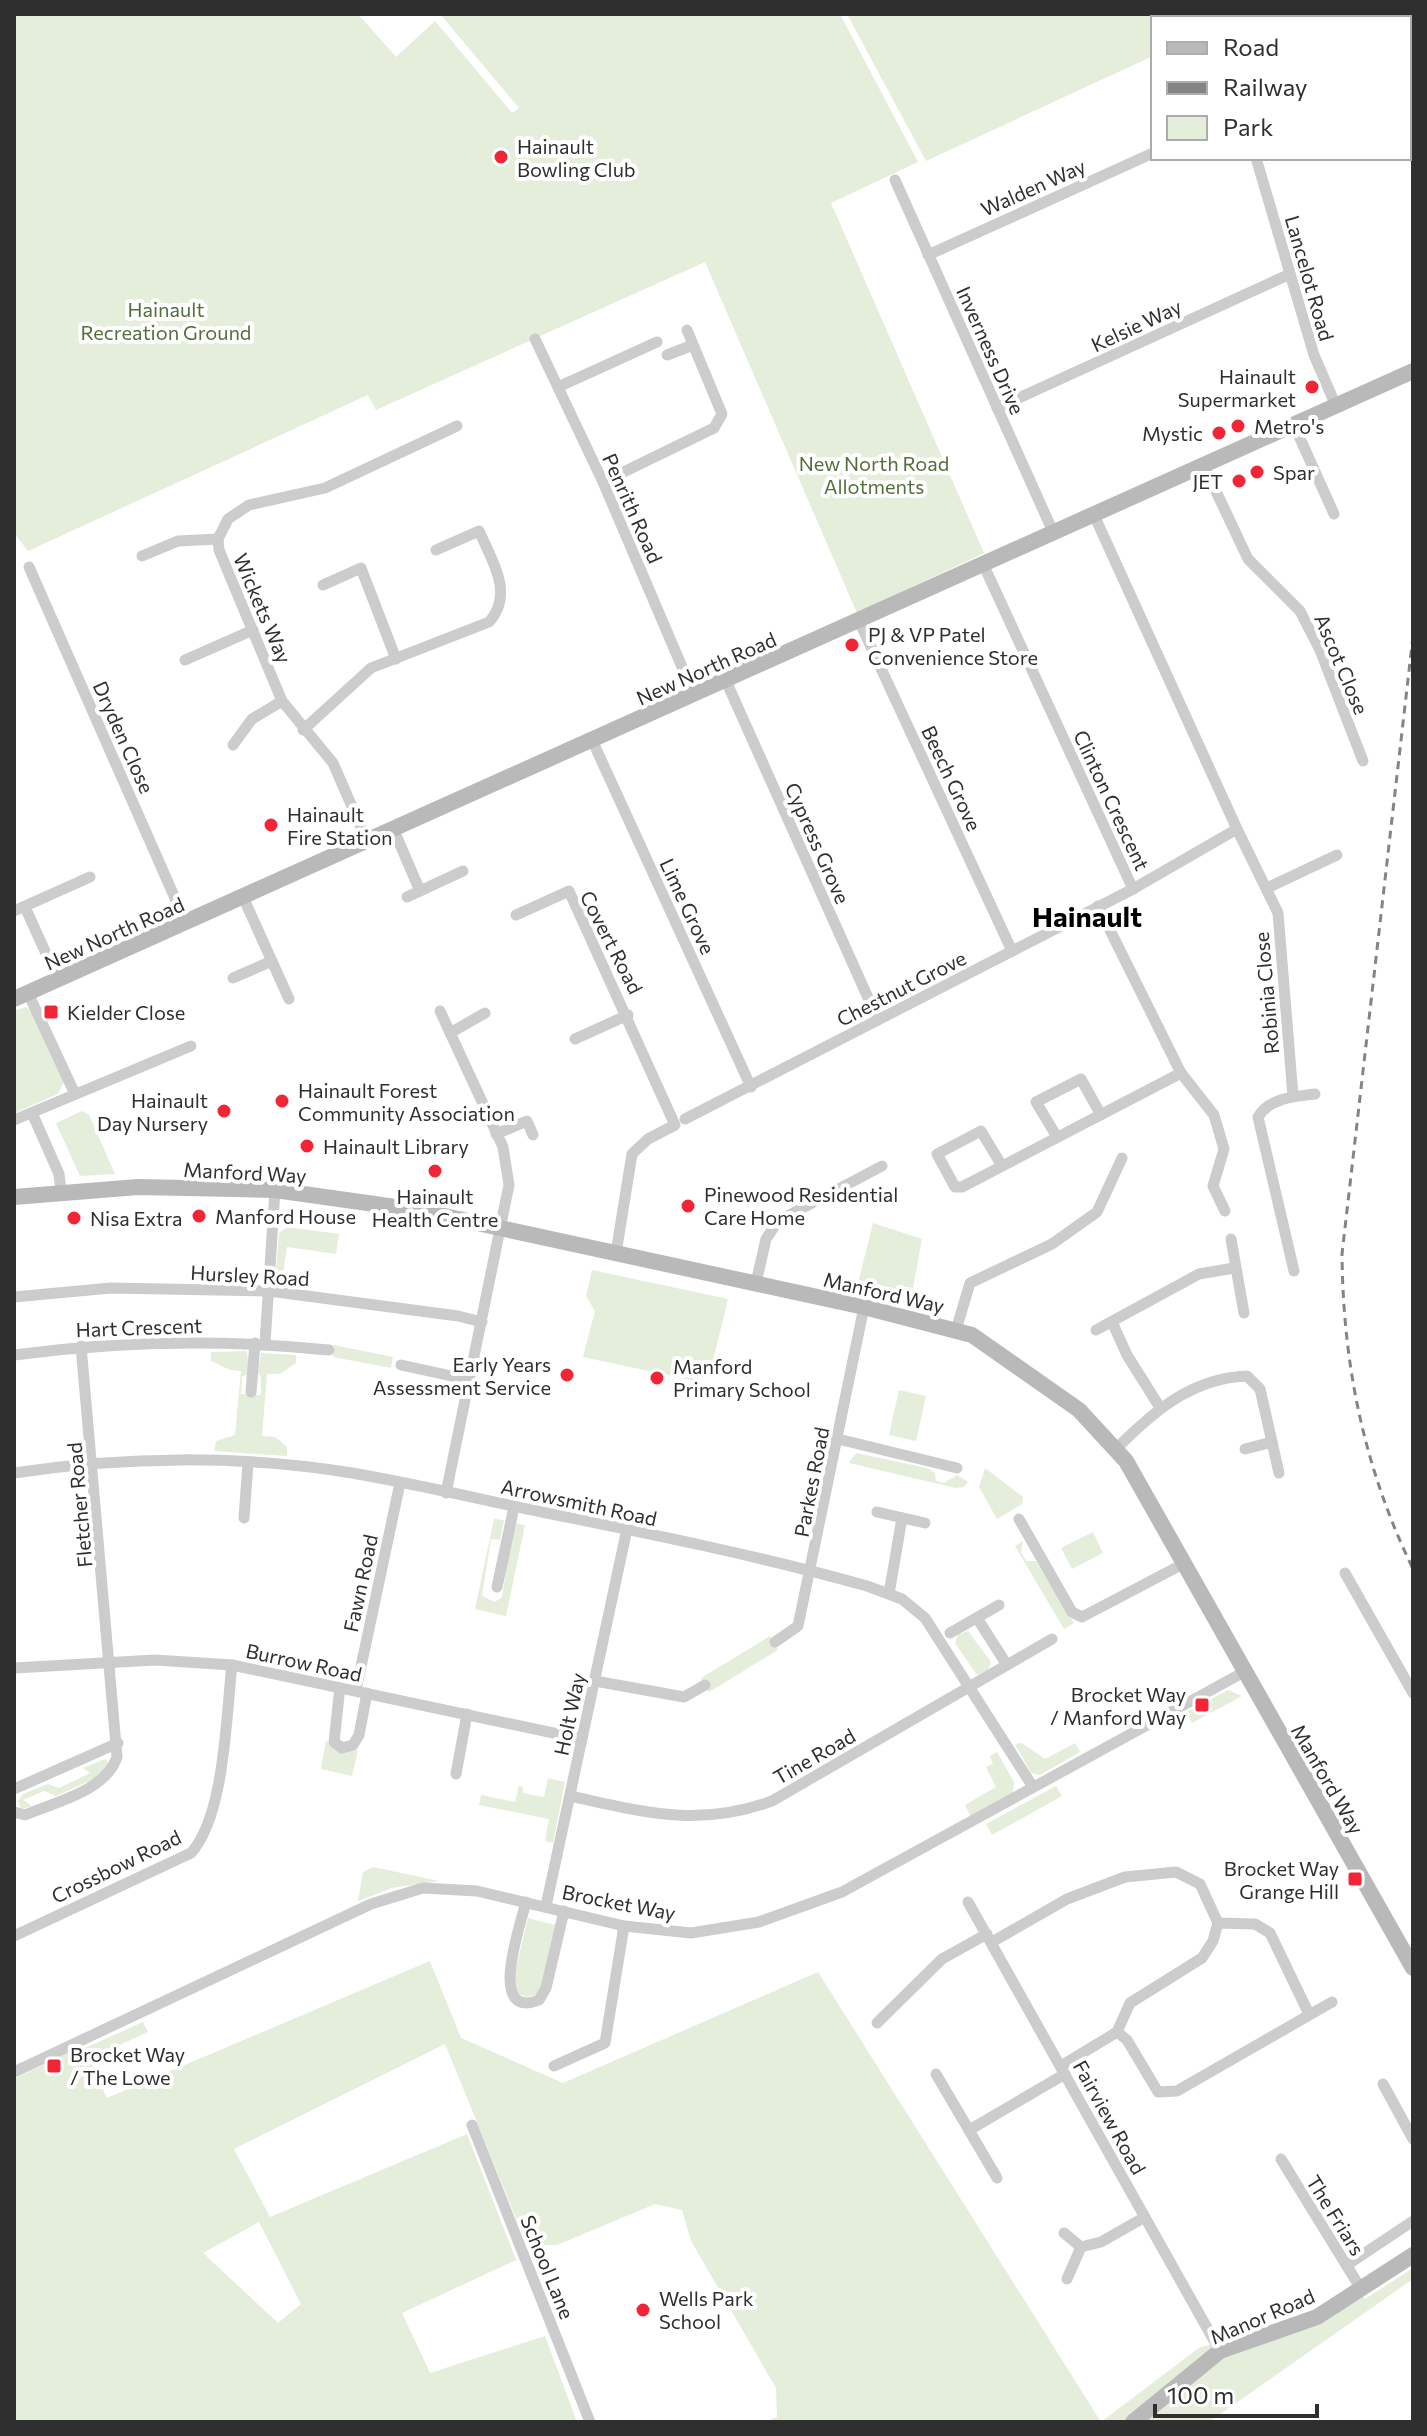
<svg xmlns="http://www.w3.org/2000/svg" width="1427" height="2436" font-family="Commissioner,sans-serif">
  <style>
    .green { fill: #e5eddb; fill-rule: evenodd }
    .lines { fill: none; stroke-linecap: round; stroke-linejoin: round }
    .street { stroke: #ccc; stroke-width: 11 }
    .secondary { stroke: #b9b9b9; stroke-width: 16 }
    .rail { stroke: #848484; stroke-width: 3; stroke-dasharray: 8 6; stroke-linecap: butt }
    .poi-dot { fill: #f22536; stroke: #fff; stroke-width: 3 }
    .labels { text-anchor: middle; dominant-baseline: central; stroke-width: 8; stroke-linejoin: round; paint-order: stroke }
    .poi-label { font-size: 20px; fill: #2f2f2f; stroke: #fff; text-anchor: start }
    .street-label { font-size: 20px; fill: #2f2f2f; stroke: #fff }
    .park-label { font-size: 20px; fill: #526e39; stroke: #fff }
    .district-label { font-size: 28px; font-weight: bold; fill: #000; stroke: #fff }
  </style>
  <rect width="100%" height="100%" fill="#fff"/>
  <g class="green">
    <polygon points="14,14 358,14 396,57 435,21 512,113 519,108 440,14 840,14 918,162 831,203 984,553 857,613 705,262 376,410 368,395 28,551 14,533"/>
    <polygon points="847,14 1244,14 1236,18 1153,18 1153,56 926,161"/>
    <polygon points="26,1007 34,1014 64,1082 58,1094 14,1113 14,1011"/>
    <polygon points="82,1111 89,1115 115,1174 80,1176 56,1123"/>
    <polygon points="873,1223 922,1239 910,1304 856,1291"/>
    <polygon points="287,1227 339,1234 336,1254 287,1247 281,1288 275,1282 279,1233"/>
    <polygon points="592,1270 728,1299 710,1373 699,1373 695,1381 583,1357 595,1311 586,1296"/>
    <polygon points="334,1345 393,1357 391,1368 333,1357"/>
    <polygon points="247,1351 249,1373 242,1377 241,1394 261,1395 261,1378 258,1372 261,1353 296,1355 296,1363 280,1374 267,1374 262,1436 275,1437 287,1447 287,1456 214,1451 216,1441 235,1435 241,1371 230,1370 211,1361 211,1352"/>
    <polygon points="899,1390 926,1396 916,1441 889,1435"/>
    <polygon points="856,1453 927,1468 935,1473 936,1481 944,1483 957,1475 968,1482 964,1487 956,1488 849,1463"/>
    <polygon points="985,1468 1023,1497 1022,1504 997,1519 979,1487"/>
    <polygon points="494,1519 504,1520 500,1540 491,1539 482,1596 495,1602 502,1597 513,1523 525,1525 506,1616 475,1609"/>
    <polygon points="1093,1532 1103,1553 1072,1569 1061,1548"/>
    <polygon points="1023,1541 1021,1552 1026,1561 1036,1561 1074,1623 1064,1629 1015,1546"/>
    <polygon points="968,1631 991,1662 988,1670 977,1675 955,1643 958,1635"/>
    <polygon points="770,1636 778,1650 709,1692 701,1678"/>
    <polygon points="1228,1690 1242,1696 1192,1723 1186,1712"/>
    <polygon points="326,1740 335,1750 358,1750 352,1776 321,1769"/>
    <polygon points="1022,1743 1045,1759 1075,1743 1080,1752 1040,1775 1031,1773 1015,1744"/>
    <polygon points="997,1752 1014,1782 1013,1793 971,1817 965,1805 996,1787 986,1767 993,1764 990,1756"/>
    <polygon points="105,1759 109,1764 94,1779 56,1796 44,1791 23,1800 32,1806 21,1809 18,1801 23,1794 48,1784 59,1788 90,1773 83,1768"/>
    <polygon points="548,1778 565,1782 553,1843 545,1841 549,1819 479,1805 481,1795 515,1802 519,1786 523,1787 523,1793 544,1797"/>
    <polygon points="1056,1786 1062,1796 992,1835 986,1824"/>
    <polygon points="373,1867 439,1881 392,1888 358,1901 363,1872"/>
    <polygon points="528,1918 555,1925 541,1987 536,1995 526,1997 516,1993 513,1980"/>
    <path d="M430,1961L461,2038L563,2083L818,1972L1101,2422L1200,2347L1296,2329L1361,2294L1365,2299L1413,2268V2279L1209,2422H765L777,2417L776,2388L691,2241L682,2210L655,2204L557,2245H527L445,2044L234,2149L270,2217L467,2134L516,2260L402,2313L430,2373L545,2336L577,2422H14V2079L83,2045L85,2048L143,2022L148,2032L89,2059L107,2098ZM259,2222L301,2304L278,2323L203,2253Z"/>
  </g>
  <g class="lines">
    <g class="street">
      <polyline points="1377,18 1386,14"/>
      <polyline points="1409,147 1413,157"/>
      <polyline points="1256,158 1314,355 1336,406"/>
      <polyline points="895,180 1054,534"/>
      <polyline points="928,255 1153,153"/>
      <polyline points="535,339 603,482 694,695"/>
      <polyline points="667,355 693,345"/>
      <polyline points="558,387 657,342"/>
      <polyline points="997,408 1290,274"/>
      <polyline points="1294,425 1334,514"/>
      <polyline points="1204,466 1248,559 1300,611 1320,650 1363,761"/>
      <polyline points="603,482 714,428 722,414 687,330"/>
      <polyline points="142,556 178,541 218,539"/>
      <polyline points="984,566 1133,889 1237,829 1094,515"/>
      <polyline points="29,567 186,923"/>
      <polyline points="323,585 361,568 396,659"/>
      <polyline points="859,621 1012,951"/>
      <polyline points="185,660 253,630"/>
      <polyline points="726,681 878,1020"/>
      <path d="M303,730L371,668L489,622C514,594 493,562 479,531L436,550"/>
      <polyline points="592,740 751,1087"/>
      <polyline points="233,745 252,719 282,701"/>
      <polyline points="393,828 420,891"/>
      <polyline points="1237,829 1278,913 1293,1096"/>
      <polyline points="367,841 333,763 282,701 219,550 218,539 228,519 249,505 325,488 457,426"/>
      <polyline points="1267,888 1337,855"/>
      <polyline points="243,897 289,999"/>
      <polyline points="407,897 463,871"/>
      <polyline points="25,907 58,980"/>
      <polyline points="14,911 90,877"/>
      <polyline points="516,915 569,891 675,1125 648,1139 632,1154 616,1253"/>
      <polyline points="233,978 272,961"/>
      <polyline points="28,993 75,1094"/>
      <polyline points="440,1011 503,1147 509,1185 446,1493"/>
      <polyline points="450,1033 485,1013"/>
      <polyline points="575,1039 628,1015"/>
      <polyline points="1181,1073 1214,1115 1224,1149 1213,1186 1225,1211"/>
      <polyline points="32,1113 59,1174 61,1191"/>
      <polyline points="685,1119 1133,889"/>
      <polyline points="14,1120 191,1046"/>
      <polyline points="496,1134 527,1121 533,1135"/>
      <polyline points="1057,1137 1036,1102 1081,1079 1101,1115"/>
      <path d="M1002,1166L981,1131L937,1154L955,1187H962C1035,1149 1108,1111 1181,1073L1098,906"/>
      <polyline points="1231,1239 1244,1313"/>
      <path d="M1294,1271L1258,1117C1269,1098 1295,1096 1315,1094"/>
      <polyline points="756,1283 766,1239 778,1221 882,1166"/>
      <polyline points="14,1297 111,1288 269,1291 458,1316 482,1322"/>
      <polyline points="1112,1322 1127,1355 1159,1406"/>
      <polyline points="956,1330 970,1283 1052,1244 1097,1212 1122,1158"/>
      <polyline points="1096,1330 1199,1274 1234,1268"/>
      <polyline points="265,1343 275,1190"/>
      <path d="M14,1355C120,1341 223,1339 329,1350"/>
      <polyline points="401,1365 470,1380"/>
      <polyline points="251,1392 255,1343"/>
      <polyline points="838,1439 957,1468"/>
      <path d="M1117,1448C1154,1411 1192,1378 1247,1376L1260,1389L1279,1473"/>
      <polyline points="1245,1449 1272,1442"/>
      <path d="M14,1473C123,1456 243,1455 352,1473C416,1484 479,1499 542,1512C651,1534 760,1556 867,1586L902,1599L925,1618L1033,1787"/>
      <polyline points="877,1512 925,1523"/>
      <polyline points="244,1518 248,1463"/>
      <polyline points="1019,1519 1072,1612 1082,1617 1183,1564"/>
      <polyline points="1345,1573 1413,1693"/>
      <polyline points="497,1587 514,1507"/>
      <polyline points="889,1594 902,1518"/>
      <polyline points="977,1618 1007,1665"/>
      <polyline points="950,1633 999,1605"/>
      <polyline points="775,1642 798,1626 864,1307"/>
      <polyline points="14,1668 155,1660 232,1665 582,1739"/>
      <polyline points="595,1681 684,1697 705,1685"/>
      <polyline points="340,1687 334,1742 342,1748 353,1745 359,1735 367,1693"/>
      <polyline points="356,1690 400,1483"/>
      <polyline points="456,1774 467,1714"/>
      <polyline points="14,1789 118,1743"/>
      <path d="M570,1796C645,1812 697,1828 772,1801L1052,1639"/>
      <path d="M14,1812L25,1815C55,1802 106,1791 117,1757L81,1346"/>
      <path d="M526,1902C521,1923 486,2021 539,2000L546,1988L564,1911"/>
      <polyline points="968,1902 1220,2351"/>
      <polyline points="546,1906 627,1529"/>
      <polyline points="1218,1923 1255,1924 1270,1933 1309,2014"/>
      <path d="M14,1936L191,1853C225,1815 226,1716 232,1665"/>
      <polyline points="992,1942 1067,1899 1125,1877 1176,1872 1200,1884 1218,1923 1213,1941 1202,1958 1130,2003 1117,2032 1061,2066"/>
      <polyline points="877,2023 942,1959 987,1934"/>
      <polyline points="1117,2032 1127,2040 1158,2092 1177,2091 1332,2002"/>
      <polyline points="554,2066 605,2043 624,1926"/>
      <polyline points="14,2072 371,1904 423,1888 477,1891 624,1926 691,1933 759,1922 842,1892 1244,1672"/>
      <polyline points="936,2074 997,2178"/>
      <polyline points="1383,2084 1413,2139"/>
      <polyline points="472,2125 590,2422"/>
      <polyline points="971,2129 1065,2074"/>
      <polyline points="1281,2159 1361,2289"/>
      <polyline points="1064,2233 1081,2247"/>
      <polyline points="1347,2265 1413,2221"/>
      <polyline points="1067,2279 1081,2247 1101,2242 1145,2217"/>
    </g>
    <g class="secondary">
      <polyline points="14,999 1413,371"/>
      <polyline points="14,1197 138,1187 275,1190 417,1210 864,1307 972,1335 1079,1410 1126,1461 1413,1968"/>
      <polyline points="1133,2422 1220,2351 1317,2317 1413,2255"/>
    </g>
    <path class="rail" d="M1413,636L1342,1254C1343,1365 1364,1468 1413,1569"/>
  </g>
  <g class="poi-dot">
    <circle cx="501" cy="157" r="8"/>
    <circle cx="1312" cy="387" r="8"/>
    <circle cx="1238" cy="426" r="8"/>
    <circle cx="1219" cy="433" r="8"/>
    <circle cx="1257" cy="472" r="8"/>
    <circle cx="1239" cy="481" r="8"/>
    <circle cx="852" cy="645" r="8"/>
    <circle cx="271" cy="825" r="8"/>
    <rect x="43" y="1004" width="16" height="16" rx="4"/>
    <circle cx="282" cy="1101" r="8"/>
    <circle cx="224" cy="1111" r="8"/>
    <circle cx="307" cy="1146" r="8"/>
    <circle cx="435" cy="1171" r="8"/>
    <circle cx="688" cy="1206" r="8"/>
    <circle cx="199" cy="1216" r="8"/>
    <circle cx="74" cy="1218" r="8"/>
    <circle cx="567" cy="1375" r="8"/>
    <circle cx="657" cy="1378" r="8"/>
    <rect x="1194" y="1697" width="16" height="16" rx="4"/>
    <rect x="1347" y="1871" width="16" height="16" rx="4"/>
    <rect x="46" y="2058" width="16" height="16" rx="4"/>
    <circle cx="643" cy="2310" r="8"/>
  </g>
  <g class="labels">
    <g class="poi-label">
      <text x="517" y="146">Hainault<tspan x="517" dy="23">Bowling Club</tspan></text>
      <text x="1296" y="376" text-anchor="end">Hainault<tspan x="1296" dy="23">Supermarket</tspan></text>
      <text x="1254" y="426">Metro's</text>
      <text x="1203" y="433" text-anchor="end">Mystic</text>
      <text x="1273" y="472">Spar</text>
      <text x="1223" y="481" text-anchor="end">JET</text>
      <text x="868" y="634">PJ &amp; VP Patel<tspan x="868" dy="23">Convenience Store</tspan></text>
      <text x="287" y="814">Hainault<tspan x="287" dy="23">Fire Station</tspan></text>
      <text x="67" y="1012">Kielder Close</text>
      <text x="298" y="1090">Hainault Forest<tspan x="298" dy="23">Community Association</tspan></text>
      <text x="208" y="1100" text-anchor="end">Hainault<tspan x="208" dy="23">Day Nursery</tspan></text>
      <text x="323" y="1146">Hainault Library</text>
      <text x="704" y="1194">Pinewood Residential<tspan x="704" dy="23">Care Home</tspan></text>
      <text x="435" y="1196" text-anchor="middle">Hainault<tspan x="435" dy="23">Health Centre</tspan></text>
      <text x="215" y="1216">Manford House</text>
      <text x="90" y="1218">Nisa Extra</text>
      <text x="551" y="1364" text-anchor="end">Early Years<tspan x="551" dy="23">Assessment Service</tspan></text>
      <text x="673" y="1366">Manford<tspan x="673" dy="23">Primary School</tspan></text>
      <text x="1186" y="1694" text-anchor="end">Brocket Way<tspan x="1186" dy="23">/ Manford Way</tspan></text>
      <text x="1339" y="1868" text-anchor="end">Brocket Way<tspan x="1339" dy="23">Grange Hill</tspan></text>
      <text x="70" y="2054">Brocket Way<tspan x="70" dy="23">/ The Lowe</tspan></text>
      <text x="659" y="2298">Wells Park<tspan x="659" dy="23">School</tspan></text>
    </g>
    <g class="street-label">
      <text transform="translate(1033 187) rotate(-24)">Walden Way</text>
      <text transform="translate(1310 278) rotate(74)">Lancelot Road</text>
      <text transform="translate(1136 325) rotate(-25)">Kelsie Way</text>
      <text transform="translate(991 350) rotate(66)">Inverness Drive</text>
      <text transform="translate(633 508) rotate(66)">Penrith Road</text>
      <text transform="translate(263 608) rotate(67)">Wickets Way</text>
      <text transform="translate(1342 664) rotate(67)">Ascot Close</text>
      <text transform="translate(706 668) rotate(-24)">New North Road</text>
      <text transform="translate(124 737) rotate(66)">Dryden Close</text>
      <text transform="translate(952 778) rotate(65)">Beech Grove</text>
      <text transform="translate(1112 800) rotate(65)">Clinton Crescent</text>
      <text transform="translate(818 843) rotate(66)">Cypress Grove</text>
      <text transform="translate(688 906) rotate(65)">Lime Grove</text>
      <text transform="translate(114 933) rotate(-24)">New North Road</text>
      <text transform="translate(612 942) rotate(63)">Covert Road</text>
      <text transform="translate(901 988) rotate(-27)">Chestnut Grove</text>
      <text transform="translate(1266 993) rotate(-95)">Robinia Close</text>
      <text transform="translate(245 1172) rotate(3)">Manford Way</text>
      <text transform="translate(250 1275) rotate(3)">Hursley Road</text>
      <text transform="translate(884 1292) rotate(13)">Manford Way</text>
      <text transform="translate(139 1327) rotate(-2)">Hart Crescent</text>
      <text transform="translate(811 1482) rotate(-79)">Parkes Road</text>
      <text transform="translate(579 1502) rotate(12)">Arrowsmith Road</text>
      <text transform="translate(79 1505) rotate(-95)">Fletcher Road</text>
      <text transform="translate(360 1583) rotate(-78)">Fawn Road</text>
      <text transform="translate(304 1662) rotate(12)">Burrow Road</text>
      <text transform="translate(569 1714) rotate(-78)">Holt Way</text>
      <text transform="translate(814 1756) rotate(-30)">Tine Road</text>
      <text transform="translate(1328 1779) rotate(60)">Manford Way</text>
      <text transform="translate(116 1866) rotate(-26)">Crossbow Road</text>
      <text transform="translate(619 1902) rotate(11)">Brocket Way</text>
      <text transform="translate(1110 2117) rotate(61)">Fairview Road</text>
      <text transform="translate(1336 2215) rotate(58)">The Friars</text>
      <text transform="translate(548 2267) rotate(68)">School Lane</text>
      <text transform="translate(1262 2316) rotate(-23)">Manor Road</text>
    </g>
    <g class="park-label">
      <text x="166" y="309">Hainault<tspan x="166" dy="23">Recreation Ground</tspan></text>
      <text x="874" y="463">New North Road<tspan x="874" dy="23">Allotments</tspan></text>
    </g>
    <g class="district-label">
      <text x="1087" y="916">Hainault</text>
    </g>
  </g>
  <rect width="1427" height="2436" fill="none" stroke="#2f2f2f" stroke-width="32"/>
  <rect x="1151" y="16" width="260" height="144" fill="#ffffff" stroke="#acacac" stroke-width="2"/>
  <rect x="1167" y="42" width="40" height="12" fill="#b9b9b9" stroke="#acacac" stroke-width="2"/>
  <text x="1223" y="56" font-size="24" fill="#2f2f2f">Road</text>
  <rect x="1167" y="82" width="40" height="12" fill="#848484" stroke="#acacac" stroke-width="2"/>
  <text x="1223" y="96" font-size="24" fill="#2f2f2f">Railway</text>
  <rect x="1167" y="116" width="40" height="24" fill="#e5eddb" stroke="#acacac" stroke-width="2"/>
  <text x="1223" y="136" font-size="24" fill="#2f2f2f">Park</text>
  <path d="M1155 2404v12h162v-12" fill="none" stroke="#2f2f2f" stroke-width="4"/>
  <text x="1167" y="2404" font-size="24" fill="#2f2f2f" stroke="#ffffff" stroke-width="6" paint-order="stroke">100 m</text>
</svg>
